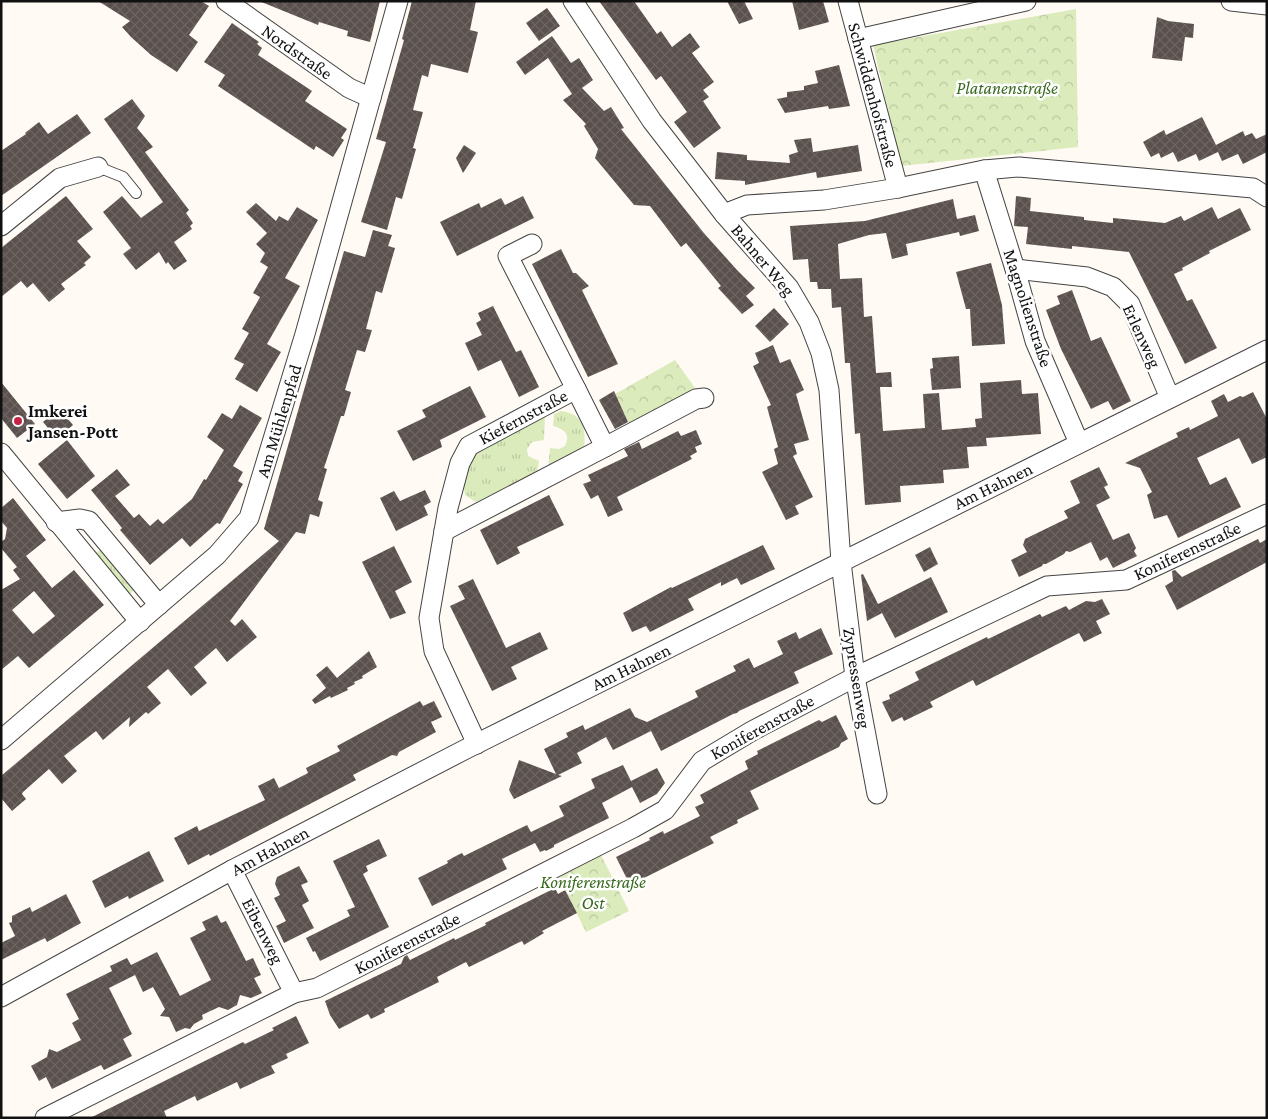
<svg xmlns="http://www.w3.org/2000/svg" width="1268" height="1119" font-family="'Crimson Pro',serif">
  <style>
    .grass { fill: url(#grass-tufts) }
    .park { fill: url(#park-crowns) }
    .building { fill: url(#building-cross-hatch); fill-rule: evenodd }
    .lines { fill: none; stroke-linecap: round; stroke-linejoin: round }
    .lane-casing { stroke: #444; stroke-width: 12 }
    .street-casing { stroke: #444; stroke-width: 21 }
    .lane { stroke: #fff; stroke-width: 10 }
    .street { stroke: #fff; stroke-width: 19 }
    .poi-dot { fill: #c52544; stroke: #fff; stroke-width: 2 }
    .labels { text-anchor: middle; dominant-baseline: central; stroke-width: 5; stroke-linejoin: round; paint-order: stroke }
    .street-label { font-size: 18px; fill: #111; stroke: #fff }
    .park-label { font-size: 18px; font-style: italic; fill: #396b1e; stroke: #fff }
    .poi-label { font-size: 18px; font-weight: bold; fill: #111; stroke: #fff; text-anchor: start }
  </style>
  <defs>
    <pattern id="grass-tufts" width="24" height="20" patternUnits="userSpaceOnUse" patternTransform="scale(1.25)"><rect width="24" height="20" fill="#dbebbc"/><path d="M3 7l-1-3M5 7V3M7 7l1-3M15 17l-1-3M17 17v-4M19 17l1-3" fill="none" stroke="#bbc8a1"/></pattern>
    <pattern id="park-crowns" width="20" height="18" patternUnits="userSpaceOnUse" patternTransform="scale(1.25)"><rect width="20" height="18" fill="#dbebbc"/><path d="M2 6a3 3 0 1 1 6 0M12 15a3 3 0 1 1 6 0" fill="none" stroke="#bbc8a1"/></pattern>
    <pattern id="building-cross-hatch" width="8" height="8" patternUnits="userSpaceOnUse" patternTransform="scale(1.25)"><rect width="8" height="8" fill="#5a504d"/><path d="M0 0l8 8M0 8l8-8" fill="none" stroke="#6d6562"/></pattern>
  </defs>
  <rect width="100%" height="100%" fill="#fffbf4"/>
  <g class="grass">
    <path d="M561,411C585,414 586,430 584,451L548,468L550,448L559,449L565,446C571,434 564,429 553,426L554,414Z"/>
    <path d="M545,416L544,440L532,442L527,449L528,456L539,461L537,473L476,502L465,495C462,480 464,467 473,454C477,448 534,422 545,416Z"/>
    <polygon points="101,550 105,552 132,585 134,590 131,593 128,594 95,553"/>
  </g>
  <g class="park">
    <polygon points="1076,9 1078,147 901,166 873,45"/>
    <polygon points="675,360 695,388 697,396 632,430 615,394"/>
    <polygon points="600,853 629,911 586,932 557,874"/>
  </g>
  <g class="building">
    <polygon points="98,1 201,1 209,6 189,35 198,42 177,72 151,55 131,37 122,27 130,21"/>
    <polygon points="259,1 380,1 370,42 347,36 348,31 319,22 318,25"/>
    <polygon points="412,1 476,1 470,30 478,32 468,73 431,64 428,77 422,75 413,110 423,112 413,148 416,149 402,199 396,197 387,230 361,222 386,142 376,139 404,40 402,39"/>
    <polygon points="599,1 634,1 657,34 661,31 672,47 690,33 700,47 692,53 714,82 703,90 709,97 703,101 721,128 694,148 674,122 687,112 661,76 656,80"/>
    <polygon points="727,1 744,1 753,19 739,24"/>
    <polygon points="792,1 823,1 829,22 799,30"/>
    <polygon points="547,8 560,26 539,41 526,23"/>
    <polygon points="1157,17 1168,21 1194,24 1193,38 1185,37 1182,61 1152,58"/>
    <polygon points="232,23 259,42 257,44 262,48 258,55 312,91 305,101 347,129 341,138 344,140 333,157 316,146 314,150 218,86 225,75 204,62"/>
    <polygon points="552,36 571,63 579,58 593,80 582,88 604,111 611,107 624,128 621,129 703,232 737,270 755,288 746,296 754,305 742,314 718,288 721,286 686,243 681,247 650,206 634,205 595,158 598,149 584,126 586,124 563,100 572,94 548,58 525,75 516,62"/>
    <polygon points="839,65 850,106 829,109 828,106 785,113 777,99 787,97 787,92 804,90 804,86 818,83 815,71"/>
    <polygon points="132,99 145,116 137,128 153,147 145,152 189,210 186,213 193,223 190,226 192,229 174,242 187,261 174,270 168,262 166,264 159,252 136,270 123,254 131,248 103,212 122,196 141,218 163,202 104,119"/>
    <polygon points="77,114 91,133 1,196 1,151 26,134 25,133 39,122 48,134"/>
    <polygon points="1202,117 1216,145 1243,131 1245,136 1252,133 1256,139 1267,134 1267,152 1243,164 1238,154 1222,161 1218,152 1199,161 1196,154 1178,162 1173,152 1161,158 1159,153 1151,157 1143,142 1164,130 1166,135"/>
    <polygon points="811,138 813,152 858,145 862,171 817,178 816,172 745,185 745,181 715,179 717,152 747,155 747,160 790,163 789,155 798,152 794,140"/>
    <polygon points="464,145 476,153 463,173 456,158"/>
    <polygon points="66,196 93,229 77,241 91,257 84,263 86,265 61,284 65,289 49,302 33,283 27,288 21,281 1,297 1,248"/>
    <polygon points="523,196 534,218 457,256 440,222 479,203 481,208 501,198 505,205"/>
    <polygon points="1016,196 1031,198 1030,211 1084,217 1084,220 1113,223 1113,218 1165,223 1181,216 1184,221 1212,207 1218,219 1240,208 1251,230 1209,251 1210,253 1182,268 1183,270 1174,274 1187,301 1192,299 1217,348 1185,364 1129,252 1072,246 1072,249 1026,244 1028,227 1014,226"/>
    <polygon points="953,199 957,219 975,215 979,231 960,236 959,232 906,244 908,255 892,259 886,233 869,235 838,244 840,279 862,278 864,317 872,316 876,373 891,372 892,387 880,387 883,431 925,428 923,394 939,393 942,430 976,427 975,419 982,418 980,383 1021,380 1022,394 1038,393 1041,434 986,438 987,446 967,447 969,468 943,470 944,483 900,486 901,502 865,505 860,433 855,434 850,363 845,363 841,307 832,308 831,289 818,289 817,282 810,282 808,259 793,260 790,226 865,221"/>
    <polygon points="256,203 276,221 279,216 288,221 297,207 318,220 285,278 300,286 267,344 281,352 257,392 235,379 244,364 234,359 249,333 242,329 260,297 253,293 268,267 260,262 265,253 256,244 267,233 246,212"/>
    <polygon points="373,230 392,235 388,246 395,248 382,293 376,291 366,329 372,330 365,352 357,350 345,390 351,392 344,416 341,416 324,468 327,469 318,500 323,502 319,517 310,514 305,534 296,532 230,621 235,626 242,619 257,637 227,662 216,648 194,667 207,683 191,696 168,669 147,687 161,703 148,714 146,712 129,727 130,717 103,740 96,731 64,756 77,771 62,784 49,769 23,792 22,794 26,799 12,811 1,798 1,776 279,541 264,529 344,251 365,257"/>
    <polygon points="561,249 573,273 576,273 589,286 582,290 618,364 588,377 532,264"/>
    <polygon points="991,263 1002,305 1005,344 972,346 970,309 966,309 956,272"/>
    <polygon points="1072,290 1091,341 1101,337 1131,401 1113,410 1108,401 1091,409 1061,349 1046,310 1060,304 1057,296"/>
    <polygon points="493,306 516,352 521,350 539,387 519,397 501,360 478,371 465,343 482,335 476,323 481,320 478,313"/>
    <polygon points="774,308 789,324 770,342 755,326"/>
    <polygon points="773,345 780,363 790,359 804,390 796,394 809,440 794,444 797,454 793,456 813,497 795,506 799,514 786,520 762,472 778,464 774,449 778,447 767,407 771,405 753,366 759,363 755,353"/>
    <polygon points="959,356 961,388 932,390 930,369 933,368 932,358"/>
    <polygon points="1,382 35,424 17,438 1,418"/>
    <polygon points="470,386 486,417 440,440 442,447 413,461 397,431 426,417 422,410"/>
    <polygon points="614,391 628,422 615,429 599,400"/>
    <polygon points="1253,392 1267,419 1267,457 1252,464 1239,438 1197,458 1210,485 1226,477 1241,507 1178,538 1167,515 1154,519 1147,495 1152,492 1140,468 1125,463 1178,437 1176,433 1189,427 1190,430 1218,416 1211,401 1224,394 1228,402 1240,396 1243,397"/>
    <polygon points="240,405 262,418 233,466 243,472 238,481 243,484 220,524 217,523 190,547 182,538 150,565 120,530 122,528 91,490 117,469 130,485 115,496 134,518 139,514 150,526 158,519 163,524 192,499 204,479 206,480 224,450 207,437 222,413 232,419"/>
    <polygon points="62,412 73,425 57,439 43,422 54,413 57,416"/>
    <polygon points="696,430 702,444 695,447 697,452 690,456 692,459 617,497 623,510 608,517 598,495 591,499 583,484 591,481 588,475 628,456 624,449 639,442 642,449 678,431 681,436"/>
    <polygon points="67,440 95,476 67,499 38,464"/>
    <polygon points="1099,467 1108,485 1104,487 1110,498 1096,505 1113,540 1129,533 1136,548 1134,551 1137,556 1113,568 1107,557 1100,561 1091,542 1070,552 1066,551 1064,554 1046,564 1043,564 1042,566 1019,577 1011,560 1027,552 1023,545 1025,539 1068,518 1064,511 1080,503 1070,481"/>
    <polygon points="425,490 431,502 424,506 428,515 396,531 380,498 394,491 400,501"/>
    <polygon points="549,495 564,525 517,547 520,553 497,565 480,530"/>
    <path d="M13,498L46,540L26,556L52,588L74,570L104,605L29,668L18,656L1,670V590L20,579L13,570L17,567L1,548V542L5,539L7,528L1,521V508ZM34,591L55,616L33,634L12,610Z"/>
    <polygon points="1258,539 1260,543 1267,539 1267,562 1177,610 1165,586 1173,581 1172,571 1175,570 1182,577"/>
    <polygon points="763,545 775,569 741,585 737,578 721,586 721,582 688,599 694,610 650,632 646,626 632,632 623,613 671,587 672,588"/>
    <polygon points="394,546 412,582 395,591 406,613 390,619 362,562"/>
    <polygon points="930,547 938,564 924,572 915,555"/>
    <polygon points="863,574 878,604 931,577 948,612 895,638 882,613 867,621 861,575"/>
    <polygon points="473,579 506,648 540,632 548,649 511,667 517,679 492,691 450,606 465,599 458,586"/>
    <polygon points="1102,599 1110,614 1096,621 1102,633 1084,642 1079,633 976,686 973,680 930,702 933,707 904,721 902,717 892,722 882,702 890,699 889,695 919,680 915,672 987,637 988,639 1040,614 1042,617 1066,606 1069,610 1086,601 1095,602"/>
    <polygon points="821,628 833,654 794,672 799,683 739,711 737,713 733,714 661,751 651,731 613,750 606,737 577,753 582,763 558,775 562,776 514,799 509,790 519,760 556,774 544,749 568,737 566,733 583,725 585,730 630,708 635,717 647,722 698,697 695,691 736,671 733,666 749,658 754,668 783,654 777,641 796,632 799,639"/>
    <polygon points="369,651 377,667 362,676 363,678 354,682 355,684 347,688 348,690 331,698 330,696 315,704 312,700 326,688 316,675 327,666 337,678"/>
    <polygon points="420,701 423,706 434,701 442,717 431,722 436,732 399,752 397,756 392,755 353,775 356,780 210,856 209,854 188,865 174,838 197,826 199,831 265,800 258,786 274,778 279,788 308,773 306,768 340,751 337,746"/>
    <polygon points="836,715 848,739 841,743 839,747 750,791 759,809 737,820 738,823 710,837 714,843 630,885 616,857 650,840 649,838 663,831 664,834 700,816 695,807 704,803 700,795 748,769 745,761 758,754 757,751 819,720 822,722"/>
    <polygon points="623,765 631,781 657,768 665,783 657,794 640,803 632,787 602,803 609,818 554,845 554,847 546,851 545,850 540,852 535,843 502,859 507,869 432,906 418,878 448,863 447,861 454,857 462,853 464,856 527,825 531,832 564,816 559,806 595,788 591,779"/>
    <polygon points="379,839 387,856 366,866 368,871 363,874 389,927 320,961 315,951 313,952 306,938 350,916 347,910 355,907 333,861"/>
    <polygon points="149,851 164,881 129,899 128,896 105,908 92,881"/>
    <polygon points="299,866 308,882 301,885 309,901 302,905 314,928 284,943 276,926 286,921 274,898 280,895 275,884 277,877"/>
    <polygon points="555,888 558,894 565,890 577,913 542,931 544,933 524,945 522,941 469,967 466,962 437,977 439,982 384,1009 385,1012 371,1019 368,1014 339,1029 330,1015 325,1001 401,964 404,957 407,955 410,960 454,938 455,940 486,925 485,923"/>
    <polygon points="66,894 81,923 47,942 45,938 1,960 1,943 15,936 9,923 12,922 12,916 30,907 32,912"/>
    <polygon points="217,915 221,923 226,921 246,961 253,958 261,975 254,978 262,993 251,998 240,995 237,1005 228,1010 219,1007 202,1015 203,1019 194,1024 190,1029 185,1028 176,1032 169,1017 160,1016 165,1009 153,987 143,992 135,975 109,988 132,1034 123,1039 132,1056 104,1070 101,1065 52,1089 46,1077 39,1081 31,1066 47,1057 49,1049 57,1052 81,1040 72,1023 79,1019 66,994 112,971 110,966 127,958 131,965 157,952 180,996 211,980 190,938 206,930 202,922"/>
    <polygon points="296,1016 309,1043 286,1054 288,1058 271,1066 275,1073 261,1079 240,1089 237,1082 197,1101 195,1096 164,1111 167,1118 90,1118 243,1042 245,1044 274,1030 272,1028"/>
  </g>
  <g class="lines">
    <g class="lane-casing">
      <polyline id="lane" points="98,167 123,177 136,193"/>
    </g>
    <g class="street-casing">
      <g id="street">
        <polyline points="226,1 349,88 371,98"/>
        <polyline points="573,1 652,121 724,214 789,288 809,322 821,353 829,390 841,562 855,677 877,794"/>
        <polyline points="848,1 898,188"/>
        <polyline points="1231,1 1267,5"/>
        <polyline points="858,39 1026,1"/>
        <polyline points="984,170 1015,269 1035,341 1079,443"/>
        <polyline points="724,214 747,205 824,200 898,188 984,170 1019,167 1253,188 1267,197"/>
        <polyline points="1,226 60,178 98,167"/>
        <polyline points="1015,269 1087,277 1113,287 1130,304 1170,398"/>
        <polyline points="576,389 605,447 696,399 704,398"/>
        <polyline points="1,453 140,622"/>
        <polyline points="56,522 80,519 89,521 159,605"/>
        <polyline points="444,531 605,447"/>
        <polyline points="1,740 217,555 249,518 305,334 398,1"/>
        <polyline points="477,744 434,651 429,618 448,508 460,463 469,446 576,389 508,256 532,244"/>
        <polyline points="232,870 294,993"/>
        <polyline points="1,997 232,870 466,749 1267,350"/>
        <polyline points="45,1118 294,993 317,988 633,828 665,810 702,761 752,731 855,677 1047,586 1126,580 1267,514"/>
      </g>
    </g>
    <use href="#lane" class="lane"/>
    <use href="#street" class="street"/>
  </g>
  <circle class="poi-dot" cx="18" cy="421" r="5"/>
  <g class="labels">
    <g class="street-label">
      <text transform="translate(297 52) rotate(35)">Nordstraße</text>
      <text transform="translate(873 95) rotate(75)">Schwiddenhofstraße</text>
      <text transform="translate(763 260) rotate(50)">Bahner Weg</text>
      <text transform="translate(1028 308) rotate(72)">Magnolienstraße</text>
      <text transform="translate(1142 336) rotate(65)">Erlenweg</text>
      <text transform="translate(523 417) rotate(-28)">Kiefernstraße</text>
      <text transform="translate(279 421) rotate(-73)">Am Mühlenpfad</text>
      <text transform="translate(993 486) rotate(-26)">Am Hahnen</text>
      <text transform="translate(1187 551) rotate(-25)">Koniferenstraße</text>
      <text transform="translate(631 667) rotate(-26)">Am Hahnen</text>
      <text transform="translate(857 678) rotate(81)">Zypressenweg</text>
      <text transform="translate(762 727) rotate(-29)">Koniferenstraße</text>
      <text transform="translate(270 851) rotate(-28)">Am Hahnen</text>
      <text transform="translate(263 931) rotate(63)">Eibenweg</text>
      <text transform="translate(407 943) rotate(-27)">Koniferenstraße</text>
    </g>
    <g class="park-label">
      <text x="1007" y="88">Platanenstraße</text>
      <text x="593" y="882">Koniferenstraße<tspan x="593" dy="21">Ost</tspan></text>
    </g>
    <g class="poi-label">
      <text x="28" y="411">Imkerei<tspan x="28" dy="21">Jansen-Pott</tspan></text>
    </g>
  </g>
  <rect width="1268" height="1119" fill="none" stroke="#111111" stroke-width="5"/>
</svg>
